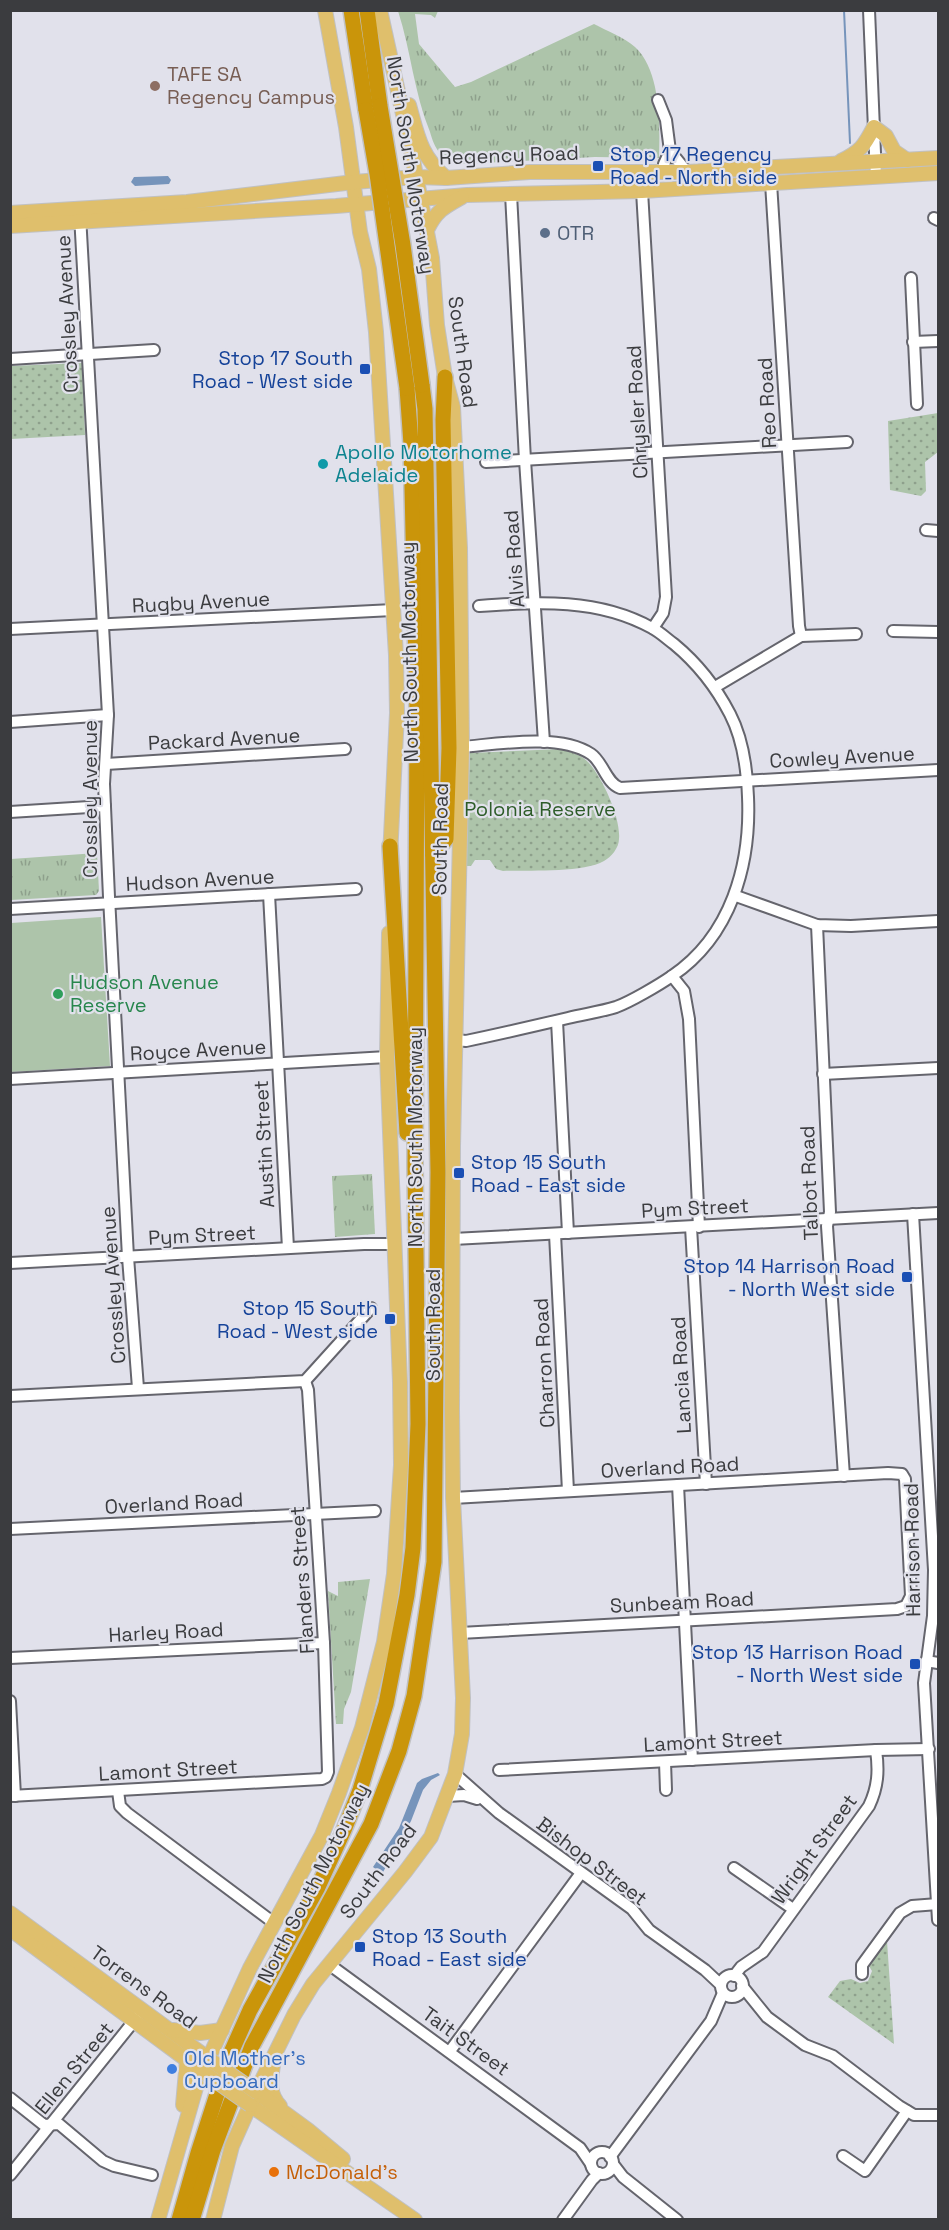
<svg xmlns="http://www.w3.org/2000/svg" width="949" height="2230" font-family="'Space Grotesk',sans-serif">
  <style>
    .grass { fill: url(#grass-tufts) }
    .park { fill: url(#park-dots) }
    .garden { fill: #adc4aa }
    .water { fill: #7694bb }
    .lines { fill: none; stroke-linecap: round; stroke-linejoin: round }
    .stream { stroke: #7694bb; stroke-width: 2 }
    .minor-casing { stroke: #65656d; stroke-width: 14 }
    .major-casing { stroke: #c0c1c2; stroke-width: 16 }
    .highway-casing { stroke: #c0c1c2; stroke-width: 18 }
    .minor { stroke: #fff; stroke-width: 10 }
    .major { stroke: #dfbf6c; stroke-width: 14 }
    .highway { stroke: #ca950a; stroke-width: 15 }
    .major-bridge-casing { stroke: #c0c1c2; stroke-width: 16; stroke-linecap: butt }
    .highway-bridge-casing { stroke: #c0c1c2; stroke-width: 18; stroke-linecap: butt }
    .major-bridge { stroke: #dfbf6c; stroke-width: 14 }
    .highway-bridge { stroke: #ca950a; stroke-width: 15 }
    .education-dot { fill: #8d6e63; stroke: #e1e1eb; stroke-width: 2 }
    .transit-dot { fill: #1a4fb4; stroke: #e1e1eb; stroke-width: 2 }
    .service-dot { fill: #5c6f8a; stroke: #e1e1eb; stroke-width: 2 }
    .culture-dot { fill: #0f9aa8; stroke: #e1e1eb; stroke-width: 2 }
    .leisure-dot { fill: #2e9e5b; stroke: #e1e1eb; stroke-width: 2 }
    .shop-dot { fill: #3f7fe0; stroke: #e1e1eb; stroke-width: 2 }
    .food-dot { fill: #e8710a; stroke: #e1e1eb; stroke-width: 2 }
    .labels { text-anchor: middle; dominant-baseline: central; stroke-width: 4.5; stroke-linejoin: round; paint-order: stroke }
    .education-label { font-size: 20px; fill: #785e54; stroke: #e1e1eb; text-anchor: start }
    .transit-label { font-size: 20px; fill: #164399; stroke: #e1e1eb; text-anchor: end }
    .street-label { font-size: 20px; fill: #3b3c3f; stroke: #e1e1eb }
    .service-label { font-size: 20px; fill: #4e5e75; stroke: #e1e1eb; text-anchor: start }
    .culture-label { font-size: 20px; fill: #0d838f; stroke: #e1e1eb; text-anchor: start }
    .park-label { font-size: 20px; fill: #2d5c28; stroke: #e1e1eb }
    .leisure-label { font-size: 20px; fill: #27864d; stroke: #e1e1eb; text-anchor: start }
    .shop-label { font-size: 20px; fill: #366cbe; stroke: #e1e1eb; text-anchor: start }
    .food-label { font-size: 20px; fill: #c56008; stroke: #e1e1eb; text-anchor: start }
  </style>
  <defs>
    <pattern id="grass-tufts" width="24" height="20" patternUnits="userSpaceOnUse" patternTransform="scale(1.5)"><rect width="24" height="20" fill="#adc4aa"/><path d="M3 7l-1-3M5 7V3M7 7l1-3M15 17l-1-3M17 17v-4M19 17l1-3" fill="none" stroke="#8ea08c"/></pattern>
    <pattern id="park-dots" width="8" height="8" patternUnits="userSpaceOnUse" patternTransform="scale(1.5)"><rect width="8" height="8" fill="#adc4aa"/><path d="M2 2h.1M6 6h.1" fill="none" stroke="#8ea08c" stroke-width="1.8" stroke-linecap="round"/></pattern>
  </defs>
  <rect width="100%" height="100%" fill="#e1e1eb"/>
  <g class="grass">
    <path d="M398,11H438L435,18L431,15L415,14L419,44L455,87L471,82L594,24C607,31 624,37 635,47C661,71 660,124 659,158L595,157L465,164C456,163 446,161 440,153C435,148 432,139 430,132C414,93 411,51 398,11Z"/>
    <polygon points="97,853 99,891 96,895 11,900 11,859"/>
    <polygon points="372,1174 375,1234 335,1237 332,1176"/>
    <polygon points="370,1579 351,1692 344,1709 343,1724 336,1724 328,1591 338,1596 338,1582"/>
  </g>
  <g class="park">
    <polygon points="82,363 85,435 11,439 11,366"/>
    <polygon points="938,413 938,452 925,462 926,491 921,496 890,490 888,421"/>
    <path d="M561,749C571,752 582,755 589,763C603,779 621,818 619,839C619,848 611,857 604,861C583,873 529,870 503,871L496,869L490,860H475L471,866H465L470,753Z"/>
    <polygon points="887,1941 894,2044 828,1997 840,1981 851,1979 860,1983 868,1981 872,1971 869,1966"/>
  </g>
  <polygon class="garden" points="101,917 110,1066 11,1072 11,923"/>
  <g class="water">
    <polygon points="168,176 171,180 169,184 135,186 131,182 134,177"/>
    <polygon points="438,1773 440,1775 431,1780 423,1790 411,1821 382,1874 373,1867 399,1828 417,1783 422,1779"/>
  </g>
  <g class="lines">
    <polyline class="stream" points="844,10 850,143"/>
    <g class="minor-casing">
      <g id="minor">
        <polyline points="869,10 876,177"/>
        <polyline points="658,100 666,120 670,151"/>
        <polyline points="770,167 799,626 801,636"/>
        <polyline points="664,173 664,164 670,151 687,172"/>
        <polyline points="642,191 666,597 663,613 653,628"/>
        <polyline points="511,194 525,460 544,742"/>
        <polyline points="80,215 108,715 104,784 109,897 128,1257 138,1388"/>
        <polyline points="934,218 938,220"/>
        <polyline points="911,278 917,404"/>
        <polyline points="913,342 938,341"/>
        <polyline points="10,359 154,350"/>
        <polyline points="486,462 847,442"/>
        <polyline points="926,530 938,531"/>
        <polyline points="10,629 393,610"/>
        <polyline points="893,631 938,632"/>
        <polyline points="715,687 801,636 856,634"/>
        <polyline points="10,722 108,715"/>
        <path d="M462,747C499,744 559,733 591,754C603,762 606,783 620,788L938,770"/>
        <polyline points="106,764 345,749"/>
        <polyline points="10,812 105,806"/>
        <polyline points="269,894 288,1248"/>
        <polyline points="736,896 817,925 851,926 938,921"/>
        <polyline points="10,909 356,889"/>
        <polyline points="817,925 830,1212 827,1226 844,1476"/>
        <polyline points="672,976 684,991 689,1019 699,1227"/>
        <polyline points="557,1021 568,1233"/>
        <path d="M456,1040L466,1041C500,1034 534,1026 568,1018C584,1014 600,1012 616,1007C630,1002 659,985 672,976C731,936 751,865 748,797C747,769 743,739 730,714C716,687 697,663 674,644C667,639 660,632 652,628C598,598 539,602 479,606"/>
        <polyline points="823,1074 938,1068"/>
        <polyline points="10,1079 387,1057"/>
        <polyline points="913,1214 934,1570 933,1616 924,1683 938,1920"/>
        <polyline points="691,1227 706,1484"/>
        <polyline points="555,1234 568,1491"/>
        <polyline points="453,1239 938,1213"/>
        <polyline points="10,1263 364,1244 395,1244"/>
        <polyline points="10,1396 305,1381 371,1308"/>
        <polyline points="678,1485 692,1760"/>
        <polyline points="453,1498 888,1473 902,1474 905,1479 911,1596 906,1606 897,1609 460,1633"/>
        <polyline points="10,1529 375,1511"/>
        <polyline points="10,1658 324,1643"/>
        <polyline points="926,1661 938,1663"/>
        <polyline points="10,1701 15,1796"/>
        <polyline points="665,1762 666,1790"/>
        <polyline points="499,1770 876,1750 929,1749"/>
        <polyline points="455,1774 499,1813 632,1909 649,1930 705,1970 721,1985"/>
        <polyline points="118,1791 120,1806 127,1813 274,1923"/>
        <polyline points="10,1796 322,1779 326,1777 328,1772 324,1643 308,1390 305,1381"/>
        <polyline points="448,1796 464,1795 477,1799"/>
        <polyline points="734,1868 793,1909"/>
        <polyline points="330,1965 580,2148 591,2164"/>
        <polyline points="862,1974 862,1965 900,1913 912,1906 938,1904"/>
        <circle cx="732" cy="1986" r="11"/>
        <path d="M734,1976L741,1967L763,1952L869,1806C878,1787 879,1771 876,1750"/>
        <polyline points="742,1986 767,2017 805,2045 833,2056 899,2106 914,2115 938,2115"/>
        <polyline points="450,2051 581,1873"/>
        <polyline points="10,2098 44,2125 59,2124 103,2161 114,2166 152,2175"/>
        <circle cx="602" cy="2163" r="11"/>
        <polyline points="843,2156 865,2171 907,2111"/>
        <polyline points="610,2157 711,2021 723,1993"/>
        <polyline points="613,2164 623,2177 677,2220"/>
        <polyline points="10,2175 138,2016"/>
        <polyline points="563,2220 592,2180 599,2173"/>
      </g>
    </g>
    <g class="major-casing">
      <g id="major">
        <polyline points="325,10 346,127 360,232 369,269 376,332 396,655 397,713 390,857"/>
        <path d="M409,105C418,137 420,155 446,178"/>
        <path d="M841,161C861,151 864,146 874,127L886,136L894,151L907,160"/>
        <polyline points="10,213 187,202 354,182 416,177 446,178 530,172 687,172 938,158"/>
        <polyline points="10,226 336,206 467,195 642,191 938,173"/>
        <path d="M427,230C436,211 444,207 462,197"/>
        <polyline points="10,1913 209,2059"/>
        <polyline points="10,1929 203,2072"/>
        <polyline points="173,2030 200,2033 222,2030"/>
        <path d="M273,2065C271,2080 268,2093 280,2106"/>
        <polyline points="256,2092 308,2130 343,2159"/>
        <polyline points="183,2105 187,2060"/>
        <polyline points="250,2105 415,2220"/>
        <polyline points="158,2220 197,2084 250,1968 322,1835 339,1793 362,1728 384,1642 394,1574 401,1465 400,1382 387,1057 389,933"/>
        <polyline points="213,2220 232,2146 256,2092 294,2015 313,1984 405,1872 431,1837 455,1774 462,1734 463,1698 453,1498 452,1409 453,1146 462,747 460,548 453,407 445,377 437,325 432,258 412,155 380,10"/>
      </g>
    </g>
    <g class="highway-casing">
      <g id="highway">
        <polyline points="351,10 366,110"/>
        <polyline points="367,10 380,106"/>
        <polyline points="390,846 407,1133"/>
        <polyline points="433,855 446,839 449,748 443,420 445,377"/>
        <polyline points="179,2220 198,2153 229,2057 250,2010 318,1887 344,1830 360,1790 386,1704 407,1595 413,1548 418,1424 415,1165 417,709 411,444 407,388"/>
        <polyline points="192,2220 213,2150 252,2046 371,1824 399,1751 414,1696 434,1562 438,1172 425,409 422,385"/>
      </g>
    </g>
    <use href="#minor" class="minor"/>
    <use href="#major" class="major"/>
    <use href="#highway" class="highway"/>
    <g class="major-bridge-casing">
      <g id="major-bridge">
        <polyline points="209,2059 256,2092"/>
        <polyline points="203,2072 250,2105"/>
      </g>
    </g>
    <g class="highway-bridge-casing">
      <g id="highway-bridge">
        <polyline points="380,106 403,245 422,385"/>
        <polyline points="366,110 377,174 407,388"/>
      </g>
    </g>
    <use href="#major-bridge" class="major-bridge"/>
    <use href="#highway-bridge" class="highway-bridge"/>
  </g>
  <circle class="education-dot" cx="155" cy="86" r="6"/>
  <g class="transit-dot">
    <rect x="592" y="160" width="12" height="12" rx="3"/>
    <rect x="359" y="363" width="12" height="12" rx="3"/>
    <rect x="453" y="1167" width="12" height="12" rx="3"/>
    <rect x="901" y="1271" width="12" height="12" rx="3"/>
    <rect x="384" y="1313" width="12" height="12" rx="3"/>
    <rect x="909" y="1658" width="12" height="12" rx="3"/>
    <rect x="354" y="1941" width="12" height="12" rx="3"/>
  </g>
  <circle class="service-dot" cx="545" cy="233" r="6"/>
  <circle class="culture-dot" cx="323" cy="464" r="6"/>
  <circle class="leisure-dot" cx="58" cy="994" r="6"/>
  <circle class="shop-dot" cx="172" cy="2069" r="6"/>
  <circle class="food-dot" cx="274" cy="2172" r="6"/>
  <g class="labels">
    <g class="education-label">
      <text x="167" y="74">TAFE SA<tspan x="167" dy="23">Regency Campus</tspan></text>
    </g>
    <g class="transit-label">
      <text x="610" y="154" text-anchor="start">Stop 17 Regency<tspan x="610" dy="23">Road - North side</tspan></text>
      <text x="353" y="358">Stop 17 South<tspan x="353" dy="23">Road - West side</tspan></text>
      <text x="471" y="1162" text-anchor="start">Stop 15 South<tspan x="471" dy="23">Road - East side</tspan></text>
      <text x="895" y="1266">Stop 14 Harrison Road<tspan x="895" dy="23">- North West side</tspan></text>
      <text x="378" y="1308">Stop 15 South<tspan x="378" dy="23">Road - West side</tspan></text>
      <text x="903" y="1652">Stop 13 Harrison Road<tspan x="903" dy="23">- North West side</tspan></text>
      <text x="372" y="1936" text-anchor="start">Stop 13 South<tspan x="372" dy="23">Road - East side</tspan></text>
    </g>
    <g class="street-label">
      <text transform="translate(509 155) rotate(-2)">Regency Road</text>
      <text transform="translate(411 165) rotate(81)">North South Motorway</text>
      <text transform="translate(67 314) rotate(-93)">Crossley Avenue</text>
      <text transform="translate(463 352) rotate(82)">South Road</text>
      <text transform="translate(767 403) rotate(-93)">Reo Road</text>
      <text transform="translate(637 412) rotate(-93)">Chrysler Road</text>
      <text transform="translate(514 559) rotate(-94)">Alvis Road</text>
      <text transform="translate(201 602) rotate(-3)">Rugby Avenue</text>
      <text transform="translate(409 652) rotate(-91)">North South Motorway</text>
      <text transform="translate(224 739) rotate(-3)">Packard Avenue</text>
      <text transform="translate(842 757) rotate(-3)">Cowley Avenue</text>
      <text transform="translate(90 799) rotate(-90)">Crossley Avenue</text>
      <text transform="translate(440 839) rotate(-89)">South Road</text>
      <text transform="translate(200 880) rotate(-3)">Hudson Avenue</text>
      <text transform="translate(198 1050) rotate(-3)">Royce Avenue</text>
      <text transform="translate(415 1137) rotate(-90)">North South Motorway</text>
      <text transform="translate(264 1144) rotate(-93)">Austin Street</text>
      <text transform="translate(809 1183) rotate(-92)">Talbot Road</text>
      <text transform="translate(695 1208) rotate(-3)">Pym Street</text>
      <text transform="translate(202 1235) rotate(-3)">Pym Street</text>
      <text transform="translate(113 1285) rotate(-94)">Crossley Avenue</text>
      <text transform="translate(433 1325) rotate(-90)">South Road</text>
      <text transform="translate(544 1363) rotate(-93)">Charron Road</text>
      <text transform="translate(681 1375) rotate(-93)">Lancia Road</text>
      <text transform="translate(670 1467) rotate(-3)">Overland Road</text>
      <text transform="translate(174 1503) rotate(-3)">Overland Road</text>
      <text transform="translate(912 1550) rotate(-91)">Harrison Road</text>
      <text transform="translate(302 1580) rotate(-94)">Flanders Street</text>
      <text transform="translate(682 1602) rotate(-3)">Sunbeam Road</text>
      <text transform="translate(166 1632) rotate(-3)">Harley Road</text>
      <text transform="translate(713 1741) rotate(-3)">Lamont Street</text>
      <text transform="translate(168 1770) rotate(-3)">Lamont Street</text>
      <text transform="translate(814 1849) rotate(-54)">Wright Street</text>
      <text transform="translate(592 1861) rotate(37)">Bishop Street</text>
      <text transform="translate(378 1871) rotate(-53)">South Road</text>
      <text transform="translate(313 1883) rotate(-63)">North South Motorway</text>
      <text transform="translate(144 1987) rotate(36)">Torrens Road</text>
      <text transform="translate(466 2041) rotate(36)">Tait Street</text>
      <text transform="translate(74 2068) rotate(-51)">Ellen Street</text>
    </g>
    <g class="service-label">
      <text x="557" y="233">OTR</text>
    </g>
    <g class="culture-label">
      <text x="335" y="452">Apollo Motorhome<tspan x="335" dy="23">Adelaide</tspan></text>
    </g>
    <g class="park-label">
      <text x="540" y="809">Polonia Reserve</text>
    </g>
    <g class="leisure-label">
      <text x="70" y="982">Hudson Avenue<tspan x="70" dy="23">Reserve</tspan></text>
    </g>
    <g class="shop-label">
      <text x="184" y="2058">Old Mother's<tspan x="184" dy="23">Cupboard</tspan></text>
    </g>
    <g class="food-label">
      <text x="286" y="2172">McDonald's</text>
    </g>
  </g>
  <rect width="949" height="2230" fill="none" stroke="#3b3c3f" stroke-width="24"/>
</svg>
